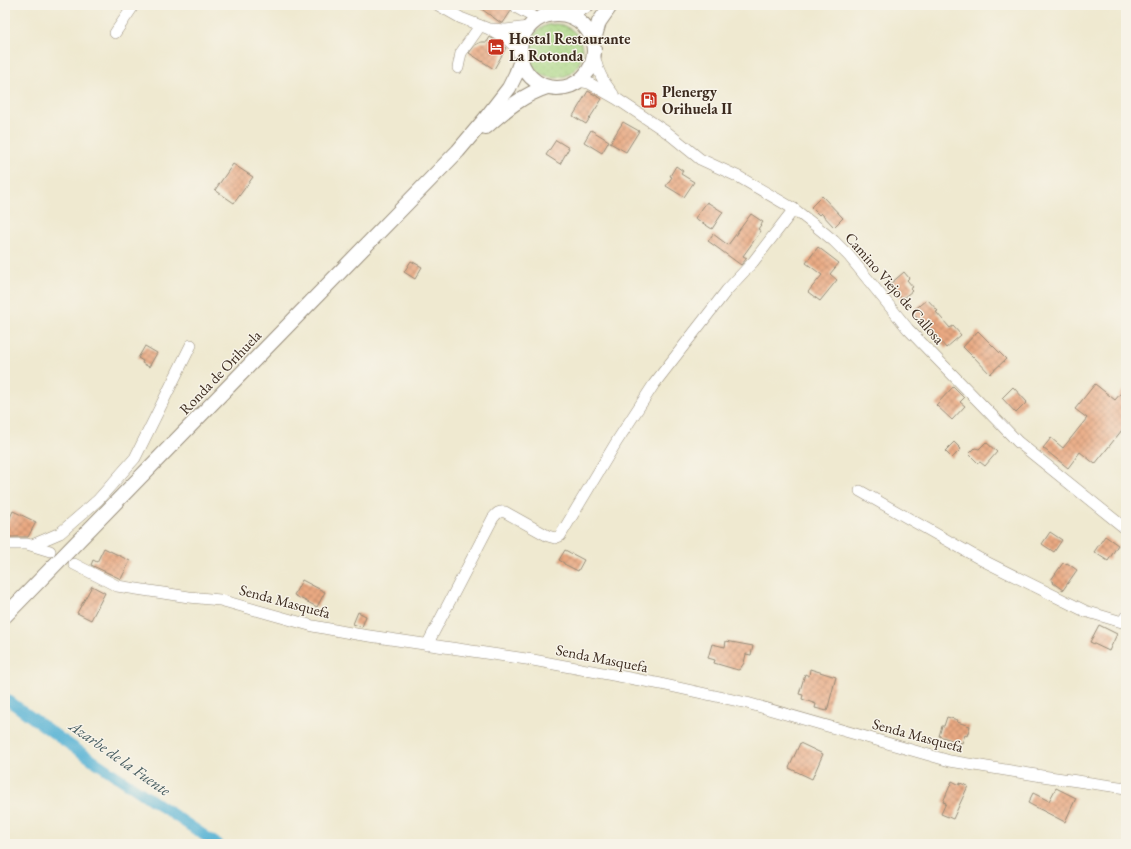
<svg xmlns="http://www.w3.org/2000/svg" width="1131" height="849" font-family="'EB Garamond',serif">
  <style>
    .green { fill: url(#green-dots); stroke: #728050 }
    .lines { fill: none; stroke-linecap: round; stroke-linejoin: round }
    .canal { stroke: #56b2d4; stroke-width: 11 }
    .building { fill: url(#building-cross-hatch) }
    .minor-casing { stroke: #958a77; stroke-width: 12 }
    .major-casing { stroke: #958a77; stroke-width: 16 }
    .minor { stroke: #fff; stroke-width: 11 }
    .major { stroke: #fff; stroke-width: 14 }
    .labels { text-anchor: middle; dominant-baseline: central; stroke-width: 3; stroke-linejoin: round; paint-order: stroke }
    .poi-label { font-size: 15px; font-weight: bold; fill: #3b2a1e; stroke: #f7f3e8; text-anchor: start }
    .street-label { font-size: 15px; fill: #3b2a1e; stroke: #f7f3e8 }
    .water-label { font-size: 16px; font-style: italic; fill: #445a5e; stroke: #f7f3e8 }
  </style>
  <defs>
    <pattern id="green-dots" width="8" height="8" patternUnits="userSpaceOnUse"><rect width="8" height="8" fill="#a9d683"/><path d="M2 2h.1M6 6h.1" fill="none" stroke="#92b871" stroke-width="1.8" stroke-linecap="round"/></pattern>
    <pattern id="building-cross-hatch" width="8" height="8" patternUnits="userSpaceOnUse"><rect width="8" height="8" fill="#e9a982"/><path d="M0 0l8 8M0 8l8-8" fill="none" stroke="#be8a6a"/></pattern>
  </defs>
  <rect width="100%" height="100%" fill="#f7f3e8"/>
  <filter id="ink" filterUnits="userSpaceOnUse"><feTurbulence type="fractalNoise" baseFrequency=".025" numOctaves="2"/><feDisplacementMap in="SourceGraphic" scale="8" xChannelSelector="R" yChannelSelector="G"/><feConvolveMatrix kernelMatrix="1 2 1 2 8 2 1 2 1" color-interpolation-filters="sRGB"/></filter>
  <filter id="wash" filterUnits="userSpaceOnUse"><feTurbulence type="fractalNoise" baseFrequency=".012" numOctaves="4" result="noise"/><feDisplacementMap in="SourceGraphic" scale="16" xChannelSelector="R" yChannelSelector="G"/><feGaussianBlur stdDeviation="0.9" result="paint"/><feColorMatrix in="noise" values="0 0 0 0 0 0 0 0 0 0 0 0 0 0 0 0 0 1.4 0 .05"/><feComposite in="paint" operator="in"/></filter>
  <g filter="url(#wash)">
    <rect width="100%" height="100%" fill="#efe9d0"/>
    <circle class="green" cx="555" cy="51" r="27"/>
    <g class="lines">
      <polyline class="canal" points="5,698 60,738 217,844"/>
    </g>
    <g id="blocks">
      <g class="building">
        <polygon points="476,5 511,5 511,11 503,23 501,23"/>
        <polygon points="490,37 506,48 494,69 469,53 475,45 481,42 487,42"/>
        <polygon points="588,91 602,99 586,124 573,116"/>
        <polygon points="623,122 639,131 626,152 610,143"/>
        <polygon points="591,130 609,141 602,153 584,142"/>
        <polygon points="556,140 569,148 560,164 546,155"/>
        <polygon points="233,164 253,177 234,203 215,190"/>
        <polygon points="676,166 683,171 681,174 694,182 684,197 666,186 672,177 670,176"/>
        <polygon points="822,196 843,218 834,227 821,213 819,215 811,207"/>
        <polygon points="707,202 723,212 712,229 695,218"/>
        <polygon points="751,214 763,222 758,229 761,231 743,256 747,258 741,265 708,241 713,234 728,245"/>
        <polygon points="818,247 839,263 830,274 837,280 820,301 808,292 822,275 806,263"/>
        <polygon points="411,261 422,267 415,279 404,272"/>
        <polygon points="904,272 909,278 907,280 913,287 910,289 912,291 902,299 889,285"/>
        <polygon points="927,299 938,311 936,312 950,328 953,326 961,335 946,348 925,323 923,324 912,312"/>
        <polygon points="978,331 1006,359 990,374 973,356 973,357 963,347"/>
        <polygon points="145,346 157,353 149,367 142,363 143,361 138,358"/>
        <polygon points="1095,384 1115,400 1126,387 1126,425 1095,464 1080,452 1068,468 1043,448 1051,438 1063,448 1087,418 1075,409"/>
        <polygon points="953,387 964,398 960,402 965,406 952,420 936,405"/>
        <polygon points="1013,387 1027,402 1016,413 1002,398"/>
        <polygon points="954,442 961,449 952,458 945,451"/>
        <polygon points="986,442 997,452 985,466 980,462 978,463 969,454 975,448 979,449"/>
        <polygon points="13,511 36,522 28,537 5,537 5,528"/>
        <polygon points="1050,532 1062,540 1054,552 1042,544"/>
        <polygon points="1105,536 1118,545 1108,561 1094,552"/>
        <polygon points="104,548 130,561 121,579 91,565 93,560 97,562"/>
        <polygon points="565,550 584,560 578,571 564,564 564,563 559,560"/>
        <polygon points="1063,563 1066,564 1067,563 1077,570 1063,590 1053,583 1054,582 1051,580"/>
        <polygon points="302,580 325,592 317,607 294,595"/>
        <polygon points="92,586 105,593 91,620 77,613"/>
        <polygon points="358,612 366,616 362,627 353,624"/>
        <polygon points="1099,625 1117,634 1109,651 1090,642"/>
        <polygon points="726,641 753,646 751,655 746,654 744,663 740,669 738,670 714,663 715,660 708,658 712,644 725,647"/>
        <polygon points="810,669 836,677 827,711 815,708 816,704 802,699 803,695 799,694 805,674 809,676"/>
        <polygon points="947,717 958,720 957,722 970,726 967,736 965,735 962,743 939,736 942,726 944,726"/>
        <polygon points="800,743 823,754 812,779 789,768"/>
        <polygon points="952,781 960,785 960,783 968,786 953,819 941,814 946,803 943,802"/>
        <polygon points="1056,788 1076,798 1065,822 1028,803 1033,793 1049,801"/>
      </g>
    </g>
  </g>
  <g filter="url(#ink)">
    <use href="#blocks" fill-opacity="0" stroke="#958a77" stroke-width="1"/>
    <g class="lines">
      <g class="minor-casing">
        <g id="minor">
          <polyline points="438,5 461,18 489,29 508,40 519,51"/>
          <polyline points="517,8 537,19"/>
          <polyline points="491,29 506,30 528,27"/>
          <polyline points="115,33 134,5"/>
          <path d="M594,55C598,72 602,80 613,94"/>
          <polyline points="458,68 461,53 480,26"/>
          <polyline points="579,81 589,83 617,99 668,133 700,159 739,177 794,209 817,227 834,241 849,256 908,329 1018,442 1126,529"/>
          <polyline points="860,491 982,560 1085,611 1122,622 1126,616"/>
          <polyline points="5,544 27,544 50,551"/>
          <polyline points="32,545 60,533 98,500 135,458 191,345"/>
          <polyline points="74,564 117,586 189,597 220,600 313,626 356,634 533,660 661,684 747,703 950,761 1042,776 1126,788"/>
          <path d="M427,645L493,518C497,513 499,511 505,512L548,536L555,538L560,536L617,441L654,384L727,290L753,262L794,209"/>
        </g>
      </g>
      <g class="major-casing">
        <g id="major">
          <polyline points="560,14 582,8 587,5"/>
          <circle cx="557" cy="51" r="37"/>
          <polyline points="593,43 599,22 611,5"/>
          <path d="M486,127C504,111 524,94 547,87"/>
          <polyline points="5,616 458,151 485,119 509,88 516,74 521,60"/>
        </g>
      </g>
      <use href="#minor" class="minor"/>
      <use href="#major" class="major"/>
    </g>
  </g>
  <defs>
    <g id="hotel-square" transform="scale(0.9)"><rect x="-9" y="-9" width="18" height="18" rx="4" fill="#c8321e" stroke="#f7f3e8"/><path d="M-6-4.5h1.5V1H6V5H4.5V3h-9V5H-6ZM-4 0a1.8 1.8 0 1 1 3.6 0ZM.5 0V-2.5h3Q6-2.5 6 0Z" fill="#fff"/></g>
    <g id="fuel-square" transform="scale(0.9)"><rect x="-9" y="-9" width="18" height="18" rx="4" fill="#c8321e" stroke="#f7f3e8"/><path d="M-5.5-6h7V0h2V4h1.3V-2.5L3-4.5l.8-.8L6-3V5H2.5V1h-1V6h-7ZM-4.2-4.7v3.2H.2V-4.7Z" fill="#fff"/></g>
  </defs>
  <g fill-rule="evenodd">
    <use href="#hotel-square" x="496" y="47"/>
    <use href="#fuel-square" x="649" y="100"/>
  </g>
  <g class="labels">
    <g class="poi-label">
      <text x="509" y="38">Hostal Restaurante<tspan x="509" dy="17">La Rotonda</tspan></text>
      <text x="662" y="91">Plenergy<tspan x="662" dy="17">Orihuela II</tspan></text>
    </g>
    <g class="street-label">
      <text transform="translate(895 288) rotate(49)">Camino Viejo de Callosa</text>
      <text transform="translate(220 372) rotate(-46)">Ronda de Orihuela</text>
      <text transform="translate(285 601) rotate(15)">Senda Masquefa</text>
      <text transform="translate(602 658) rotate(11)">Senda Masquefa</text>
      <text transform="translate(918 735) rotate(15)">Senda Masquefa</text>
    </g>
    <g class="water-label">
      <text transform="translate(120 758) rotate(35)">Azarbe de la Fuente</text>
    </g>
  </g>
  <rect width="1131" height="849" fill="none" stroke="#f7f3e8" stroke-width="20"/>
</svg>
